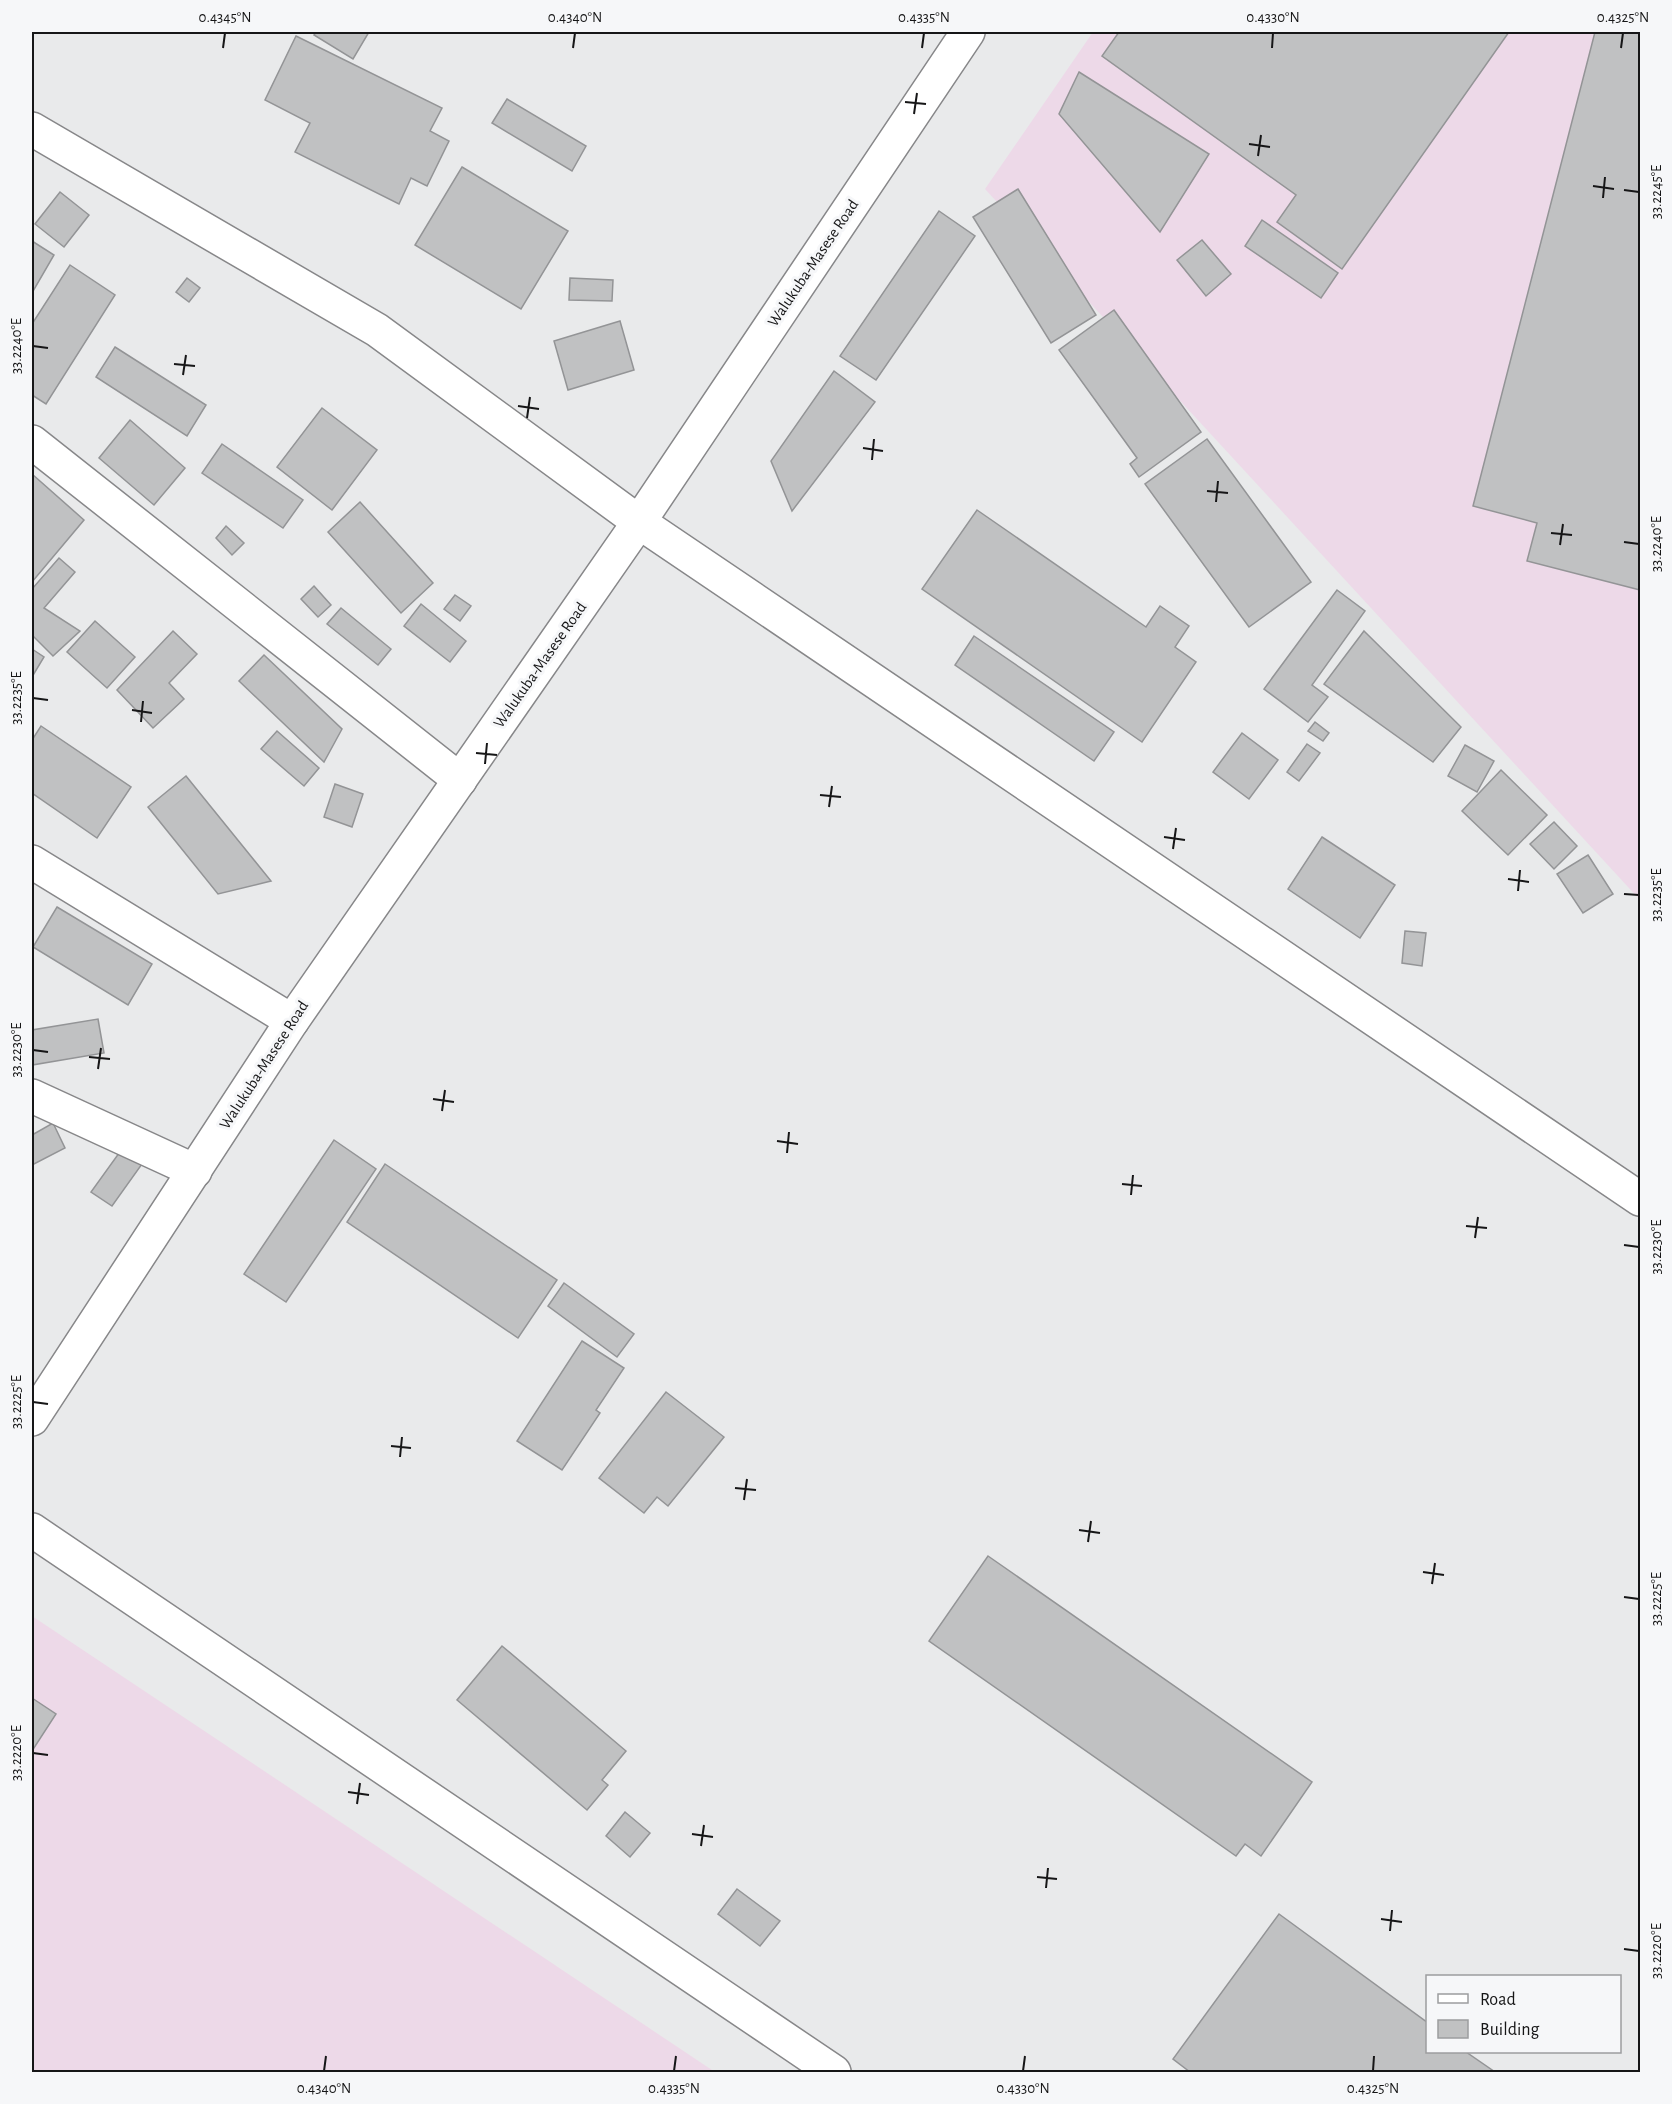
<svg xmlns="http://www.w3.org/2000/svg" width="1672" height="2104" font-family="'Alegreya Sans',sans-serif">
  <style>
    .industrial { fill: #edd9e8 }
    .building { fill: #c0c1c2; stroke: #939496; stroke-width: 1.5 }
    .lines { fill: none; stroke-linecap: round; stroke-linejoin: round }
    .minor-casing { stroke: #878789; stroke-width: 36 }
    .minor { stroke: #fff; stroke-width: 33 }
    .ticks { fill: none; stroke: #161617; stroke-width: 2 }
    .labels { text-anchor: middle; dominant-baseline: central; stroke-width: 6; stroke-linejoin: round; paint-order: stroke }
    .street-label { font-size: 16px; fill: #161617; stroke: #f6f7f9 }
    .neatline { fill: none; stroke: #161617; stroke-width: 2 }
    .ticks-label { font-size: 15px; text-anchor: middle; fill: #161617 }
  </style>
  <rect width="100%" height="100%" fill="#e9eaeb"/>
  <g class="industrial">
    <polygon points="1093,32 1640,32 1640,900 985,189"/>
    <polygon points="32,1616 715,2072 32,2072"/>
  </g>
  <g class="building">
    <polygon points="316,32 369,32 353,59 314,35"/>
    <polygon points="1119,32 1509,32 1342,269 1277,222 1296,195 1102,56"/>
    <polygon points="1595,32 1640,32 1640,590 1527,561 1537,523 1473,506"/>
    <polygon points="296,36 442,108 430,131 449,141 427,186 411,178 399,204 295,152 310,123 265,100"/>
    <polygon points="1079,72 1209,154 1160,232 1059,114"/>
    <polygon points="507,99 586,146 572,171 492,123"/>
    <polygon points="462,167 568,231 521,309 415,245"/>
    <polygon points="1018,189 1096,315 1051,343 973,217"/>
    <polygon points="60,192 89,215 64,247 35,224"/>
    <polygon points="939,211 975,236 876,380 840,356"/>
    <polygon points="1262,220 1338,273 1321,298 1245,246"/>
    <polygon points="1202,240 1231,274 1206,296 1177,260"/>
    <polygon points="32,241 54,255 32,293"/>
    <polygon points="70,265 115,295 46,404 32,395 32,324"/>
    <polygon points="187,278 200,288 189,302 176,292"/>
    <polygon points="570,278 613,280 612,301 569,300"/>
    <polygon points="1114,310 1201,432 1139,477 1130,464 1137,458 1059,350"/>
    <polygon points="620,321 634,370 568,390 554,341"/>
    <polygon points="115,347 206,405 187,436 96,377"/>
    <polygon points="834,371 875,402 792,511 771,461"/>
    <polygon points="322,408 377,450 332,510 277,467"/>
    <polygon points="130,420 185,468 154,505 99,458"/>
    <polygon points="1207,439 1311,582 1249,627 1145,484"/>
    <polygon points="222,444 303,500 283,528 202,473"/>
    <polygon points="32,474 84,520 32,582"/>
    <polygon points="360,502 433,583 401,613 328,532"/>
    <polygon points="977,510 1146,627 1160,606 1189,626 1175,647 1196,662 1142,742 922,589"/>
    <polygon points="226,526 244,543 232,555 216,538"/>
    <polygon points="59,558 75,572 44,608 80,631 53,656 32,635 32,589"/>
    <polygon points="314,586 331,605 318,617 301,599"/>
    <polygon points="1337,590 1365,611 1312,685 1328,697 1308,722 1264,689"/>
    <polygon points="455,595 471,606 460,621 444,609"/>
    <polygon points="421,604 466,641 450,662 404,626"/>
    <polygon points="341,608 391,649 378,665 327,624"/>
    <polygon points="95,621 135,657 107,688 67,652"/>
    <polygon points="173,631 197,654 169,683 184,699 153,728 117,690"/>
    <polygon points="1364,631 1461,727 1433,762 1324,684"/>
    <polygon points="974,636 1114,732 1094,761 955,665"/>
    <polygon points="32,649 44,657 32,677"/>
    <polygon points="264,655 342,729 324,762 239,681"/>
    <polygon points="1315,722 1329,733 1323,741 1308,731"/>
    <polygon points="41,726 131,787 97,838 32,793 32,740"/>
    <polygon points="277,731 319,768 304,786 261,749"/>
    <polygon points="1242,733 1278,760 1249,799 1213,772"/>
    <polygon points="1307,744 1320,753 1299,781 1287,772"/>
    <polygon points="1465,745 1494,761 1477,792 1448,776"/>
    <polygon points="1501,770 1547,815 1508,855 1462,811"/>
    <polygon points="186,776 271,881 218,894 148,807"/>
    <polygon points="335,784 363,794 352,827 324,817"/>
    <polygon points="1554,822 1577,846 1554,869 1530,844"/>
    <polygon points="1322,837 1395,885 1360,938 1288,889"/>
    <polygon points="1588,855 1613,894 1583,913 1557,874"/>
    <polygon points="57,907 152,964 128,1005 33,947"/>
    <polygon points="1405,931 1426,933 1422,966 1402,963"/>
    <polygon points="98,1019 104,1053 32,1065 32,1030"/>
    <polygon points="53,1123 65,1148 32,1165 32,1135"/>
    <polygon points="334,1140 376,1169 286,1302 244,1274"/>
    <polygon points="127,1142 147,1157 112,1206 91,1192"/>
    <polygon points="385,1164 557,1280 518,1338 347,1222"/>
    <polygon points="564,1283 634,1334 617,1357 548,1306"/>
    <polygon points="582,1341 624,1368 596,1410 600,1413 562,1470 517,1441"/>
    <polygon points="666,1392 724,1437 668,1506 657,1497 644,1513 599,1478"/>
    <polygon points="988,1556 1312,1782 1261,1856 1245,1844 1236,1856 929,1641"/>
    <polygon points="502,1646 626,1751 602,1780 608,1785 587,1810 457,1700"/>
    <polygon points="32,1698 56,1714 32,1751"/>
    <polygon points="625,1812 650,1833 630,1857 606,1836"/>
    <polygon points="737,1889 780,1921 760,1946 718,1914"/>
    <polygon points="1279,1914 1428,2023 1428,2052 1466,2052 1495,2072 1190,2072 1173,2059"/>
  </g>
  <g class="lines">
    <g class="minor-casing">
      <g id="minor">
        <polyline points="32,129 377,330 639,522 1640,1199"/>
        <polyline points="32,442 460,780"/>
        <polyline points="32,862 292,1021"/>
        <polyline points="32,1096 195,1171"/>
        <polyline points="32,1419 292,1021 639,522 968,32"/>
        <polyline points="32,1530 834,2072"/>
      </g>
    </g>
    <use href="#minor" class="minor"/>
  </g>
  <path class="ticks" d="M223,48L225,33M573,48L575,33M922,48L924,33M1272,48L1273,33M1621,48L1623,33M905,102L926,104M914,114L917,93M1249,144L1270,147M1258,156L1261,135M1593,186L1614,189M1624,190L1639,192M1603,198L1605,177M33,346L48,348M174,364L195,366M183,375L186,355M518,406L539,409M527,418L530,397M863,448L883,451M872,460L874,439M1207,491L1228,493M1216,502L1218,481M1551,533L1572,535M1624,542L1639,544M1560,545L1563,524M33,698L48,700M132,710L152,713M141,722L143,701M476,753L497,755M485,764L487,743M820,795L841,797M829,807L832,786M1164,837L1185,840M1173,849L1176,828M1508,879L1529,882M1518,891L1520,870M1624,894L1639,895M33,1050L48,1052M89,1057L110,1059M98,1069L101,1048M433,1099L454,1102M442,1111L445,1090M777,1141L798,1144M787,1153L789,1132M1122,1184L1142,1186M1131,1195L1133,1175M1466,1226L1487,1228M1475,1238L1478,1217M1624,1245L1639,1247M33,1402L48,1404M391,1446L411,1448M400,1457L402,1437M735,1488L756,1490M744,1500L747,1479M1079,1530L1100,1533M1088,1542L1091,1521M1423,1572L1444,1575M1432,1584L1435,1563M1624,1597L1639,1599M33,1753L48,1755M348,1792L369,1795M357,1804L360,1783M692,1834L713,1837M701,1846L704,1825M1037,1877L1057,1879M1046,1888L1048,1868M1381,1919L1402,1922M1390,1931L1392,1910M1624,1949L1639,1951M324,2071L326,2056M674,2071L676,2056M1023,2071L1025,2056M1373,2071L1374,2056"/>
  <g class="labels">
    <g class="street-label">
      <text transform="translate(813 263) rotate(-56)">Walukuba-Masese Road</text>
      <text transform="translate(540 665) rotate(-55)">Walukuba-Masese Road</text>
      <text transform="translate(264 1065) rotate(-57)">Walukuba-Masese Road</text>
    </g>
  </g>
  <rect width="1672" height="2104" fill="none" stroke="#f6f7f9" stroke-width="66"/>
  <rect x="1426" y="1975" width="195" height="78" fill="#f6f7f9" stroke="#9c9d9f" stroke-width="1.5"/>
  <rect x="1438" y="1994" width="30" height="9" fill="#ffffff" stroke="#9c9d9f" stroke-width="1.5"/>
  <text x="1480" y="2005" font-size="18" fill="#161617">Road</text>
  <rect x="1438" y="2020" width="30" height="18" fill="#c0c1c2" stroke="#9c9d9f" stroke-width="1.5"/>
  <text x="1480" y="2035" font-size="18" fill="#161617">Building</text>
  <rect x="33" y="33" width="1606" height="2038" class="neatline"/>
  <g class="ticks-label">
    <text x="225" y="22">0.4345°N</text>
    <text x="575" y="22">0.4340°N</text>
    <text x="924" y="22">0.4335°N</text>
    <text x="1273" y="22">0.4330°N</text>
    <text x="1623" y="22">0.4325°N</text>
    <text transform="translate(1656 192) rotate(-90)" y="5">33.2245°E</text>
    <text transform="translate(16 346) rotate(-90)" y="5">33.2240°E</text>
    <text transform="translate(1656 544) rotate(-90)" y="5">33.2240°E</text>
    <text transform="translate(16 698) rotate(-90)" y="5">33.2235°E</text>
    <text transform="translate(1656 895) rotate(-90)" y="5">33.2235°E</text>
    <text transform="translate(16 1050) rotate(-90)" y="5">33.2230°E</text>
    <text transform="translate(1656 1247) rotate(-90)" y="5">33.2230°E</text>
    <text transform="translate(16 1402) rotate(-90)" y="5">33.2225°E</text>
    <text transform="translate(1656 1599) rotate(-90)" y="5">33.2225°E</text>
    <text transform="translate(16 1753) rotate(-90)" y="5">33.2220°E</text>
    <text transform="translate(1656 1951) rotate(-90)" y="5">33.2220°E</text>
    <text x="324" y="2093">0.4340°N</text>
    <text x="674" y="2093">0.4335°N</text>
    <text x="1023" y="2093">0.4330°N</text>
    <text x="1373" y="2093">0.4325°N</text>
  </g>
</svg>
